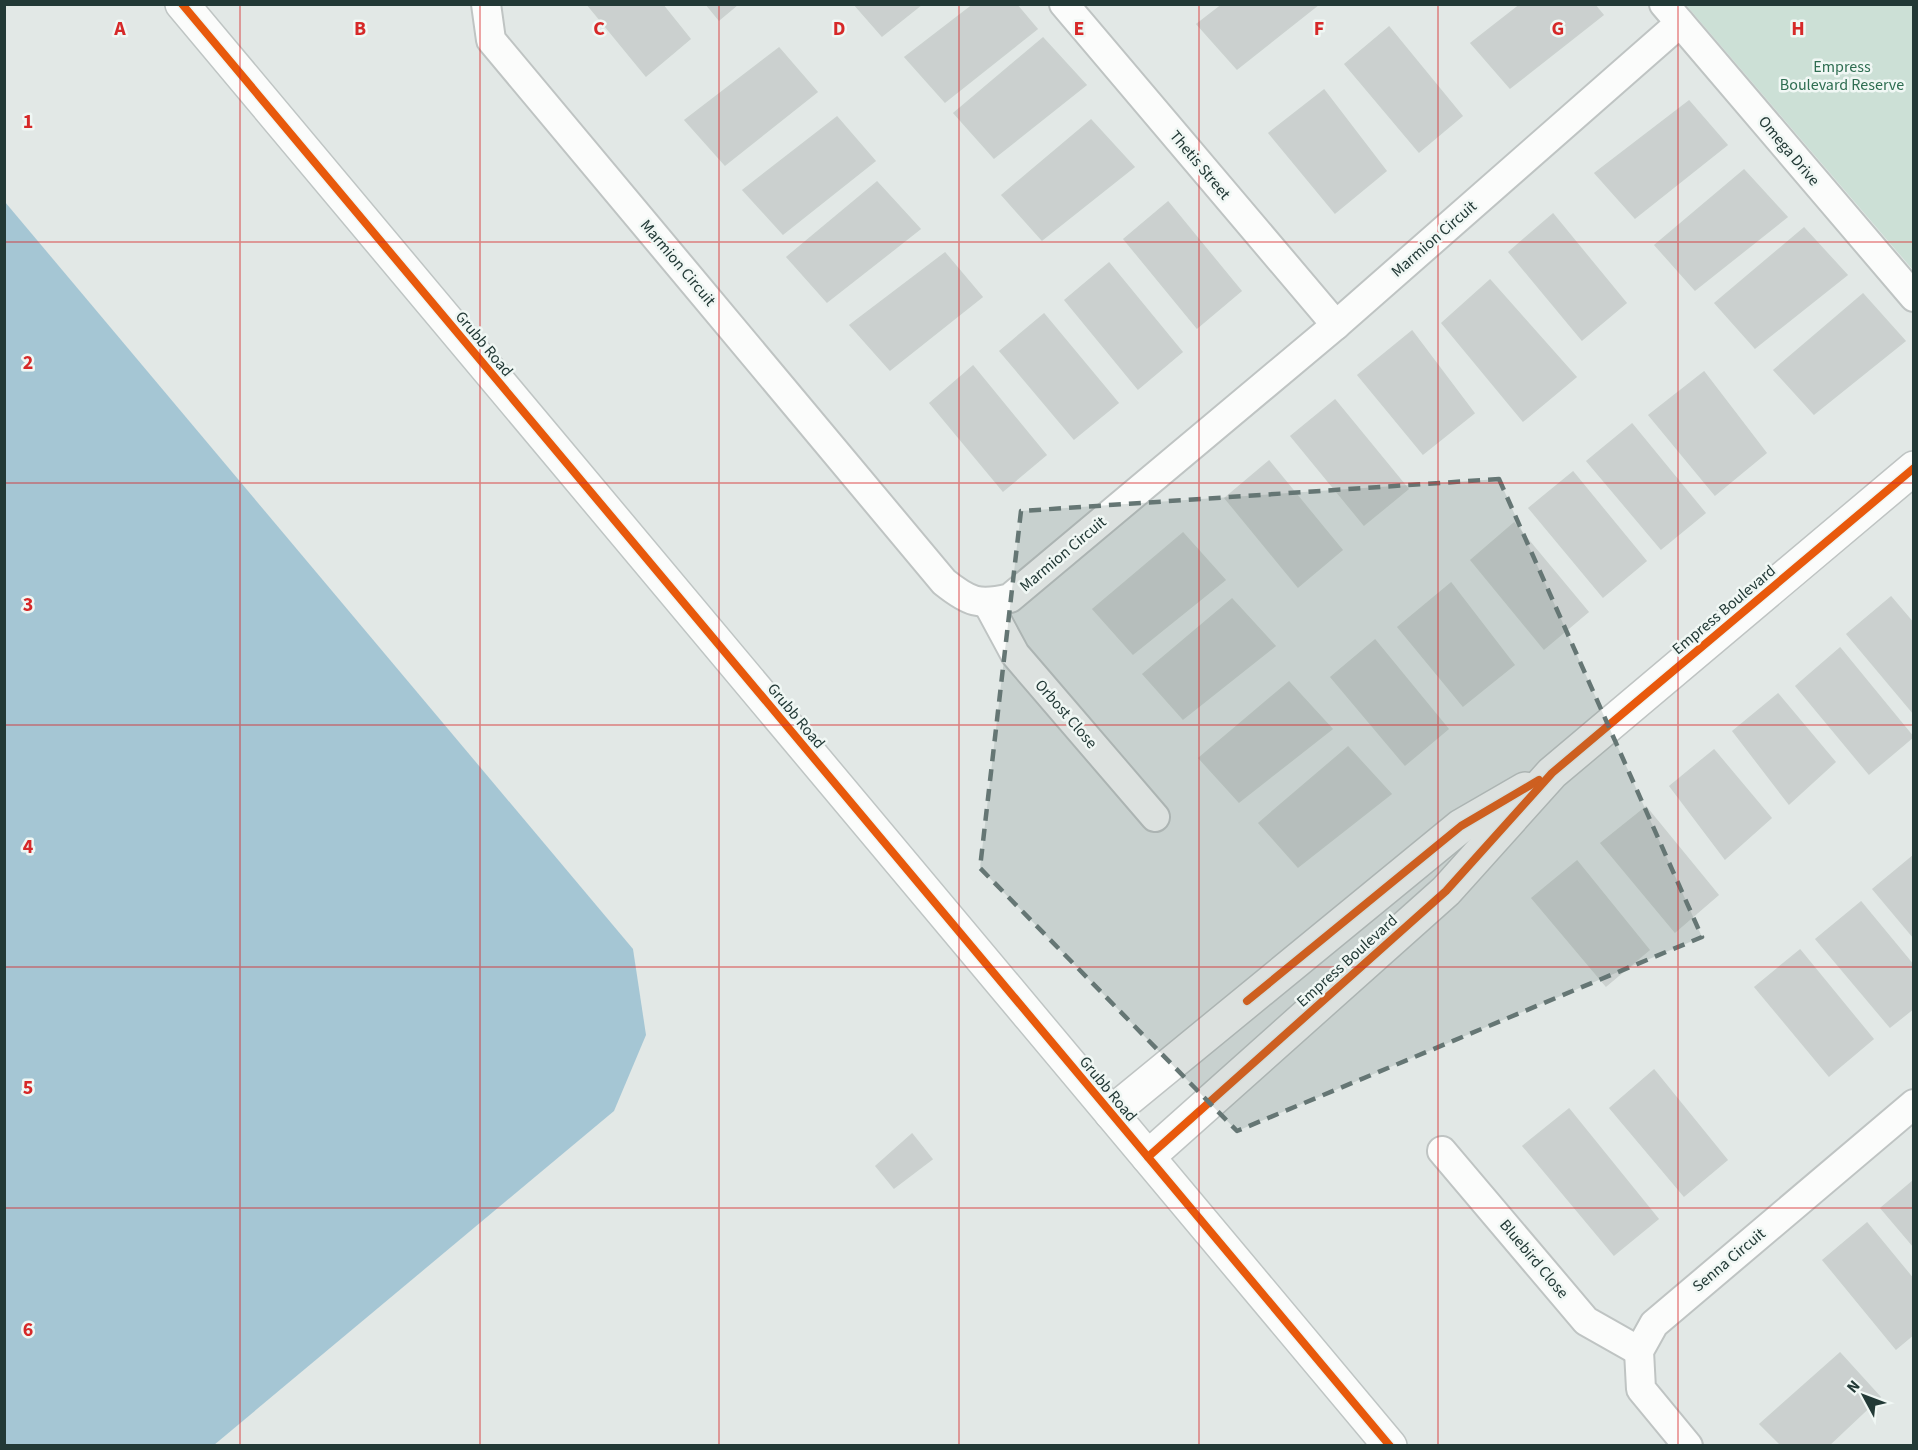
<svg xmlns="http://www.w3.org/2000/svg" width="1918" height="1450" font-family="'Source Sans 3',sans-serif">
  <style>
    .green { fill: #cce0d6 }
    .water { fill: #a5c6d4 }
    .building { fill: #cbd0cf; stroke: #cbd1cf; stroke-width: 1.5 }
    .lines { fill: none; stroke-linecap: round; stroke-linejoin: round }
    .minor-casing { stroke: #bfc4c3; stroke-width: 32 }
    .tertiary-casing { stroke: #bfc4c3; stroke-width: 36 }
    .secondary-casing { stroke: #bfc5c4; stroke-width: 36 }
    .minor { stroke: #fbfcfb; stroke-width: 28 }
    .tertiary { stroke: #fbfcfb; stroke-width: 33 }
    .secondary { stroke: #fbfcfb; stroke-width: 33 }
    .cycleway-casing { stroke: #f0f7f4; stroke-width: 11 }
    .cycleway { stroke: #e8590c; stroke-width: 8 }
    .marked { fill: #657674; fill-opacity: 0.2; stroke: #657674; stroke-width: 4.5; stroke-dasharray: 12 8; stroke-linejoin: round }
    .grid { fill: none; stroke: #d62828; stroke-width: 1.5; stroke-opacity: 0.55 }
    .labels { text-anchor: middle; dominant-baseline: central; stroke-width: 5; stroke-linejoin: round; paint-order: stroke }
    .park-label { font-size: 16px; fill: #2e6d51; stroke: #f0f7f4 }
    .street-label { font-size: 16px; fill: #223936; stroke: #f0f7f4 }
    .grid-label { font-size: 20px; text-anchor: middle; font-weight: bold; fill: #d62828; stroke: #f0f7f4; stroke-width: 5; stroke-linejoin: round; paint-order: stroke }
  </style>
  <rect width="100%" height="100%" fill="#e2e8e6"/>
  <polygon class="green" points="1686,5 1913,5 1913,270"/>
  <polygon class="water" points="5,202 633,949 646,1035 614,1111 214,1445 5,1445"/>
  <g class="building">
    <polygon points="587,4 662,4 690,39 646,76"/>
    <polygon points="706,4 738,4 719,20"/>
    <polygon points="854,4 922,4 882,36"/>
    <polygon points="974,4 1016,4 1037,29 945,102 905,57"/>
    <polygon points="1223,4 1319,4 1237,69 1197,24"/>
    <polygon points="1521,4 1594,4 1603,15 1510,88 1471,43"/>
    <polygon points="1389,27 1462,116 1419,152 1345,64"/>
    <polygon points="1043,38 1086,85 994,158 954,113"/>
    <polygon points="779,48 817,92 725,165 685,120"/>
    <polygon points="1324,90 1386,171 1335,213 1269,133"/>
    <polygon points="1689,101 1727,145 1635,218 1595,173"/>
    <polygon points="837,117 875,161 783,234 743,190"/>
    <polygon points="1091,120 1134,167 1042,240 1002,195"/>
    <polygon points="1744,170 1787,217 1695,290 1655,245"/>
    <polygon points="877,182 920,229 827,302 787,257"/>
    <polygon points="1168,202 1241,291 1197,328 1124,239"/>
    <polygon points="1553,214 1626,303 1582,340 1509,252"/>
    <polygon points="1804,228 1847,275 1755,348 1715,303"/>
    <polygon points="945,253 982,297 890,370 850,325"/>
    <polygon points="1109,263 1182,352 1138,389 1065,300"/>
    <polygon points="1490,280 1576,377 1523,421 1442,323"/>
    <polygon points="1863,294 1905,341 1814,414 1774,370"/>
    <polygon points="1044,314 1118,403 1074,439 1000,351"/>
    <polygon points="1412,331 1474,413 1423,454 1358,375"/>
    <polygon points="973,366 1046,455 1003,491 930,403"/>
    <polygon points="1704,372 1766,453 1715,495 1649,415"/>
    <polygon points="1335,400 1408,489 1364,525 1291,436"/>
    <polygon points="1632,424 1705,513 1661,549 1587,461"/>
    <polygon points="1269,461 1342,550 1298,587 1225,498"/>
    <polygon points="1573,472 1646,561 1603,597 1529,508"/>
    <polygon points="1514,523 1588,612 1544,649 1471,560"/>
    <polygon points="1183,533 1225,580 1133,654 1093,609"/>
    <polygon points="1451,583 1514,665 1463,706 1398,627"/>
    <polygon points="1891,597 1914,624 1914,714 1847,634"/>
    <polygon points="1232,599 1275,646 1183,719 1143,674"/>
    <polygon points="1375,640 1448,729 1405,765 1331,677"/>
    <polygon points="1840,648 1913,737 1869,774 1796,686"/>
    <polygon points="1289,682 1332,729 1239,802 1199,758"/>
    <polygon points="1778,694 1835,762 1789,804 1733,731"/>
    <polygon points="1348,747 1391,794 1298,867 1259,823"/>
    <polygon points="1714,750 1771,818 1725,859 1670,786"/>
    <polygon points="1646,807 1718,895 1675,932 1601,843"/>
    <polygon points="1914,855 1914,938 1873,889"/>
    <polygon points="1577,861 1649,950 1606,986 1532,898"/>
    <polygon points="1861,902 1914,966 1914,1008 1890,1027 1816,939"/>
    <polygon points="1800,950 1873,1039 1829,1076 1755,987"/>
    <polygon points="1654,1070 1727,1160 1684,1196 1610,1108"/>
    <polygon points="1569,1109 1658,1219 1614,1255 1523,1146"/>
    <polygon points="912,1134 932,1159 894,1188 876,1166"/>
    <polygon points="1914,1180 1914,1247 1881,1208"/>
    <polygon points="1867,1223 1914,1280 1914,1334 1896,1349 1823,1260"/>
    <polygon points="1840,1353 1880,1397 1828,1446 1782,1446 1760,1424"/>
  </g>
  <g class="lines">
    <g class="minor-casing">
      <g id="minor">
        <path d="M486,4L491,40L944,582C969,602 979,606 1010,598L1336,325L1680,23"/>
        <polyline points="1064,4 1336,325"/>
        <polyline points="1664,4 1914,297"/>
        <polyline points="988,604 1015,654 1155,817"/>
        <polyline points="1442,1151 1586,1321 1639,1351"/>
        <polyline points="1688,1446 1641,1389 1639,1351 1654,1324 1914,1104"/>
      </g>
    </g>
    <g class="tertiary-casing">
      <g id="tertiary">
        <polyline points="1111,1113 1461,826 1525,789"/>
        <polyline points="1148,1157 1446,891 1552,773 1914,468"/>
      </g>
    </g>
    <g class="secondary-casing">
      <polyline id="secondary" points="182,4 1390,1446"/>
    </g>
    <use href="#minor" class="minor"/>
    <use href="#tertiary" class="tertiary"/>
    <use href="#secondary" class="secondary"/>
    <g class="cycleway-casing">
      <g id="cycleway">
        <polyline points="182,4 1390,1446"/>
        <polyline points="1247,1001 1461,826 1539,780"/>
        <polyline points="1148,1157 1446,891 1552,773 1914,468"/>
      </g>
    </g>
    <use href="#cycleway" class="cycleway"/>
  </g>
  <path class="marked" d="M1499,479L1702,937L1237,1131L980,868L1021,511Z"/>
  <path class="grid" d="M240,4V1446M480,4V1446M719,4V1446M959,4V1446M1199,4V1446M1438,4V1446M1678,4V1446M4,242H1914M4,483H1914M4,725H1914M4,967H1914M4,1208H1914"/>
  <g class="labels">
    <g class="park-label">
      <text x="1842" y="67">Empress<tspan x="1842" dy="18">Boulevard Reserve</tspan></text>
    </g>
    <g class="street-label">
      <text transform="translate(1789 151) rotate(50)">Omega Drive</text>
      <text transform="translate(1200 165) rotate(50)">Thetis Street</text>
      <text transform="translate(1434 239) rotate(-41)">Marmion Circuit</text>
      <text transform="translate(678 263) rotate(50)">Marmion Circuit</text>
      <text transform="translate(484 344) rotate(50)">Grubb Road</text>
      <text transform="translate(1063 554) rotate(-40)">Marmion Circuit</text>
      <text transform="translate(1724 610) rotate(-40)">Empress Boulevard</text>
      <text transform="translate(1066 714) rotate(49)">Orbost Close</text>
      <text transform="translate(796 716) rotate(50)">Grubb Road</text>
      <text transform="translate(1347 961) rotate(-42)">Empress Boulevard</text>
      <text transform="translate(1108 1089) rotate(50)">Grubb Road</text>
      <text transform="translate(1534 1259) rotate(50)">Bluebird Close</text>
      <text transform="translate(1729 1260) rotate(-40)">Senna Circuit</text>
    </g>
  </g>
  <g class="grid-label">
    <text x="120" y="35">A</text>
    <text x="360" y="35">B</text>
    <text x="599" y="35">C</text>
    <text x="839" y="35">D</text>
    <text x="1079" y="35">E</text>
    <text x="1319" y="35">F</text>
    <text x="1558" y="35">G</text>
    <text x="1798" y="35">H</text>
    <text x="28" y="128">1</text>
    <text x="28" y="369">2</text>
    <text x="28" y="611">3</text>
    <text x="28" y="853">4</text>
    <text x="28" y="1094">5</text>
    <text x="28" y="1336">6</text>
  </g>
  <rect width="1918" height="1450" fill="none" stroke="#223936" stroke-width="12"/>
  <g transform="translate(1864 1396) rotate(311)" stroke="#f0f7f4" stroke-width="4.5" paint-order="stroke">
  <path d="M0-4.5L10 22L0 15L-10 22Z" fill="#223936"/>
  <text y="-9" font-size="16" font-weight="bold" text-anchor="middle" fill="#223936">N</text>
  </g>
</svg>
